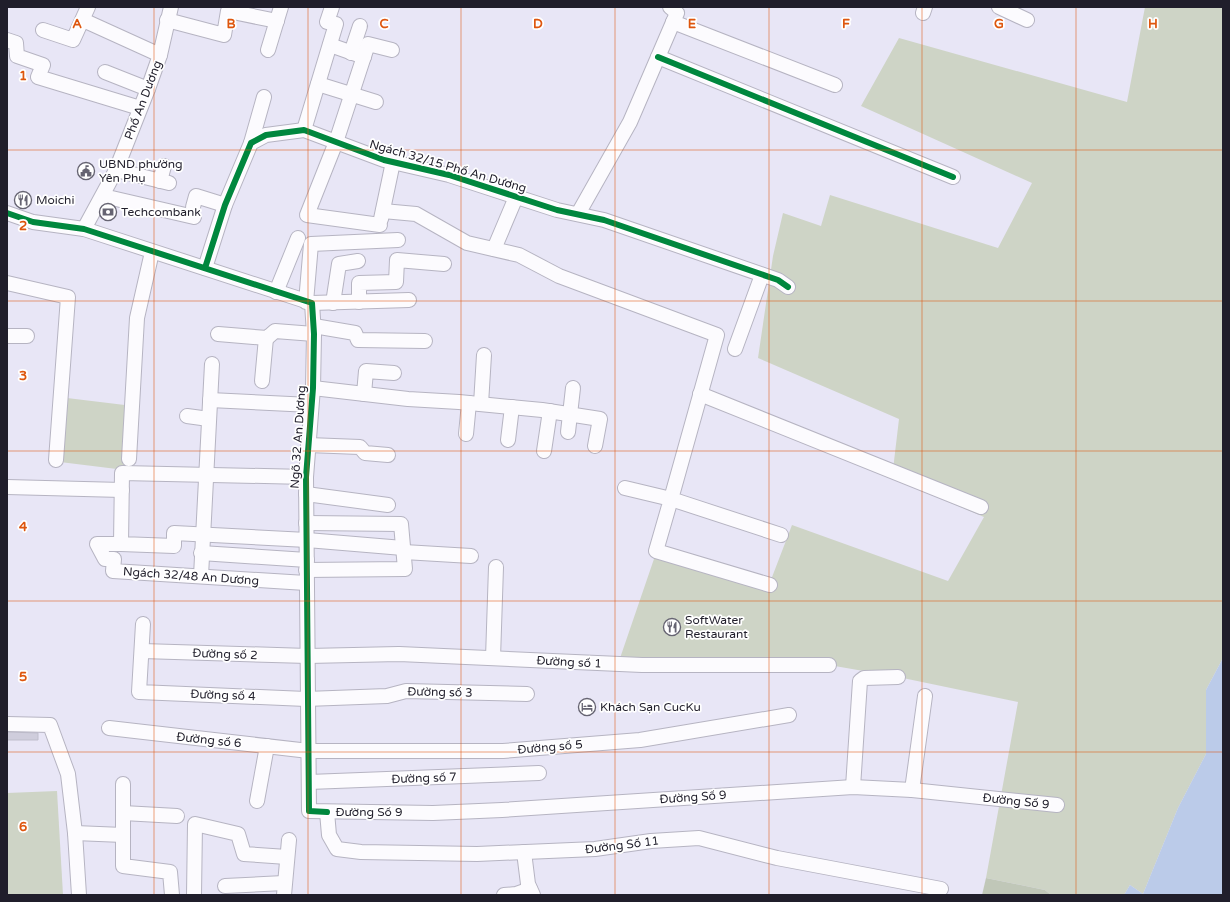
<svg xmlns="http://www.w3.org/2000/svg" width="1230" height="902" font-family="'Varela Round',sans-serif">
  <style>
    .green { fill: #ced4c6 }
    .forest { fill: #c0c7b8 }
    .water { fill: #bbcbe9 }
    .building { fill: #cfcddc; stroke: #bfbecc }
    .lines { fill: none; stroke-linecap: round; stroke-linejoin: round }
    .minor-casing { stroke: #b6b4c2; stroke-width: 16 }
    .minor { stroke: #fcfbfe; stroke-width: 14 }
    .cycleway-casing { stroke: #fff; stroke-width: 8 }
    .cycleway { stroke: #00873e; stroke-width: 6 }
    .grid { fill: none; stroke: #de560e; stroke-width: 1; stroke-opacity: 0.55 }
    .labels { text-anchor: middle; dominant-baseline: central; stroke-width: 3.5; stroke-linejoin: round; paint-order: stroke }
    .street-label { font-size: 12px; fill: #201e2b; stroke: #fff }
    .poi-label { font-size: 12px; fill: #201e2b; stroke: #fff; text-anchor: start }
    .grid-label { font-size: 13px; text-anchor: middle; font-weight: bold; fill: #de560e; stroke: #fff; stroke-width: 3.5; stroke-linejoin: round; paint-order: stroke }
  </style>
  <rect width="100%" height="100%" fill="#e8e6f6"/>
  <g class="green">
    <polygon points="1145,7 1223,7 1223,658 1206,690 1206,754 1178,808 1143,894 1130,885 1124,895 1051,895 1045,890 986,878 1018,702 898,677 829,665 618,664 655,556 769,585 792,525 948,581 984,517 892,478 899,419 758,358 773,256 783,213 821,226 830,195 998,248 1032,183 861,106 899,38 1127,102"/>
    <polygon points="67,398 133,406 125,470 60,462"/>
    <polygon points="57,791 63,895 7,895 7,793"/>
  </g>
  <polygon class="forest" points="986,878 1045,890 1051,895 982,895"/>
  <polygon class="water" points="1223,658 1223,895 1124,895 1130,885 1143,894 1178,808 1206,754 1206,690"/>
  <polygon class="building" points="7,732 38,733 38,740 7,740"/>
  <g class="lines">
    <g class="minor-casing">
      <g id="minor">
        <polyline points="999,7 1027,20"/>
        <polyline points="923,13 925,7"/>
        <polyline points="83,20 160,55"/>
        <polyline points="167,20 224,35 228,11 277,21"/>
        <polyline points="673,22 835,85"/>
        <polyline points="43,30 73,40 88,7"/>
        <polyline points="7,40 16,43 17,56 43,65 38,77 140,108"/>
        <polyline points="330,45 364,57"/>
        <polyline points="268,50 281,7"/>
        <polyline points="351,53 360,26"/>
        <polyline points="658,57 953,177"/>
        <polyline points="105,72 148,89"/>
        <polyline points="318,84 376,102"/>
        <polyline points="304,130 336,24 327,22 332,7"/>
        <polyline points="251,143 264,97"/>
        <polyline points="116,170 169,183"/>
        <polyline points="160,181 164,166"/>
        <polyline points="103,196 194,217"/>
        <polyline points="193,207 196,196 225,205"/>
        <polyline points="383,211 416,214 467,243 519,255 559,276 717,335 671,499 781,535"/>
        <polyline points="7,213 33,222 84,229 312,303 314,334 313,388 306,477 309,811 433,813 502,810 853,787 912,790 1057,805"/>
        <polyline points="578,214 630,122 677,13 670,7"/>
        <polyline points="381,219 393,162"/>
        <polyline points="380,225 307,215 336,142 368,44 392,50"/>
        <polyline points="84,229 116,170 148,89 160,55 171,7"/>
        <polyline points="494,249 516,197"/>
        <polyline points="205,268 225,205 251,143 266,135 304,130 384,160 449,175 557,210 604,220 778,280 788,287"/>
        <polyline points="7,283 68,297 56,460"/>
        <polyline points="276,292 298,238"/>
        <polyline points="306,302 311,244 398,240"/>
        <polyline points="359,302 359,283 396,282 397,260 444,264"/>
        <polyline points="312,303 409,300"/>
        <polyline points="333,303 339,264 358,261"/>
        <polyline points="314,326 355,333 358,340 425,341"/>
        <polyline points="218,334 267,338 275,331 314,334"/>
        <polyline points="7,336 27,336"/>
        <polyline points="735,349 762,275"/>
        <polyline points="262,381 266,338"/>
        <polyline points="313,388 408,399 459,402 542,410 600,419 595,446"/>
        <polyline points="364,394 366,371 394,373"/>
        <polyline points="700,394 981,507"/>
        <polyline points="210,400 311,405"/>
        <polyline points="481,404 484,355"/>
        <polyline points="187,416 209,419"/>
        <polyline points="568,432 573,388"/>
        <polyline points="466,434 469,403"/>
        <polyline points="508,440 512,407"/>
        <polyline points="308,445 360,447 365,453 388,455"/>
        <polyline points="544,451 550,411"/>
        <polyline points="129,459 137,318 152,252"/>
        <polyline points="306,477 122,473 121,544 174,546 174,533 307,540 403,548"/>
        <polyline points="7,487 122,490"/>
        <polyline points="625,488 671,499 656,551 770,585"/>
        <polyline points="306,494 388,505"/>
        <polyline points="306,523 401,524 405,569 306,570"/>
        <polyline points="121,544 97,544 105,559 114,559 113,571 306,583"/>
        <polyline points="404,552 471,556"/>
        <polyline points="201,553 307,560"/>
        <polyline points="201,576 212,364"/>
        <polyline points="143,624 139,692 306,699 387,696 406,691 527,694"/>
        <polyline points="142,651 308,656 399,654 642,665 829,665"/>
        <polyline points="493,658 496,567"/>
        <polyline points="7,724 50,725 68,774 75,833 79,895"/>
        <polyline points="109,728 309,751 503,751 640,740 789,715"/>
        <polyline points="309,782 539,773"/>
        <polyline points="123,784 123,866 170,872 172,895"/>
        <polyline points="853,787 860,681 864,678 898,677"/>
        <polyline points="912,790 925,696"/>
        <polyline points="257,801 267,746"/>
        <polyline points="327,812 329,835 337,849 361,852 477,854 595,849 651,841 699,838 777,858 941,889"/>
        <polyline points="123,813 177,816"/>
        <polyline points="75,833 123,835"/>
        <polyline points="524,852 528,884 533,895"/>
        <polyline points="225,886 284,883"/>
        <polyline points="194,895 195,824 238,834 244,854 287,857"/>
        <polyline points="284,895 289,840"/>
        <polyline points="504,895 516,894 530,889"/>
      </g>
    </g>
    <use href="#minor" class="minor"/>
    <g class="cycleway-casing">
      <g id="cycleway">
        <polyline points="658,57 953,177"/>
        <polyline points="7,213 33,222 84,229 312,303 314,334 313,388 306,477 309,811 327,812"/>
        <polyline points="205,268 225,205 251,143 266,135 304,130 384,160 449,175 557,210 604,220 778,280 788,287"/>
      </g>
    </g>
    <use href="#cycleway" class="cycleway"/>
  </g>
  <path class="grid" d="M154,7V895M308,7V895M461,7V895M615,7V895M769,7V895M922,7V895M1076,7V895M7,150H1223M7,301H1223M7,451H1223M7,601H1223M7,752H1223"/>
  <defs>
    <g id="civic-ring" transform="scale(0.9)"><circle r="9.5" fill="#fff" stroke="#666472" stroke-width="1.5"/><path d="M-.6-6.5H3V-4.5H.6V-3L4-1V1h2V6H-6V1h2V-1L-.6-3ZM-1.2 2.5V6h2.4V2.5Z" fill="#666472"/></g>
    <g id="restaurant-ring" transform="scale(0.9)"><circle r="9.5" fill="#fff" stroke="#666472" stroke-width="1.5"/><path d="M-5-6h1v4h1v-4h1v4h1v-4h1v5L-1.5 .5V6h-2V.5L-5-1ZM5-6V6H3V1.5H1.5Q1.5-4 5-6Z" fill="#666472"/></g>
    <g id="bank-ring" transform="scale(0.9)"><circle r="9.5" fill="#fff" stroke="#666472" stroke-width="1.5"/><path d="M-6-4H6V4H-6ZM0-2.3a2.3 2.3 0 1 0 0 4.6a2.3 2.3 0 1 0 0-4.6Z" fill="#666472"/></g>
    <g id="hotel-ring" transform="scale(0.9)"><circle r="9.5" fill="#fff" stroke="#666472" stroke-width="1.5"/><path d="M-6-4.5h1.5V1H6V5H4.5V3h-9V5H-6ZM-4 0a1.8 1.8 0 1 1 3.6 0ZM.5 0V-2.5h3Q6-2.5 6 0Z" fill="#666472"/></g>
  </defs>
  <g fill-rule="evenodd">
    <use href="#civic-ring" x="86" y="171"/>
    <use href="#restaurant-ring" x="23" y="200"/>
    <use href="#bank-ring" x="108" y="212"/>
    <use href="#restaurant-ring" x="672" y="627"/>
    <use href="#hotel-ring" x="587" y="707"/>
  </g>
  <g class="labels">
    <g class="street-label">
      <text transform="translate(143 100) rotate(-69)">Phố An Dương</text>
      <text transform="translate(448 166) rotate(16)">Ngách 32/15 Phố An Dương</text>
      <text transform="translate(298 437) rotate(-86)">Ngõ 32 An Dương</text>
      <text transform="translate(191 576) rotate(4)">Ngách 32/48 An Dương</text>
      <text transform="translate(225 654) rotate(2)">Đường số 2</text>
      <text transform="translate(569 662) rotate(3)">Đường số 1</text>
      <text transform="translate(440 692) rotate(1)">Đường số 3</text>
      <text transform="translate(223 695) rotate(2)">Đường số 4</text>
      <text transform="translate(209 740) rotate(6)">Đường số 6</text>
      <text transform="translate(550 747) rotate(-5)">Đường số 5</text>
      <text transform="translate(424 778) rotate(-2)">Đường số 7</text>
      <text transform="translate(693 797) rotate(-4)">Đường Số 9</text>
      <text transform="translate(1016 801) rotate(6)">Đường Số 9</text>
      <text x="369" y="812">Đường Số 9</text>
      <text transform="translate(622 845) rotate(-7)">Đường Số 11</text>
    </g>
    <g class="poi-label">
      <text x="99" y="164">UBND phường<tspan x="99" dy="14">Yên Phụ</tspan></text>
      <text x="36" y="200">Moichi</text>
      <text x="121" y="212">Techcombank</text>
      <text x="685" y="620">SoftWater<tspan x="685" dy="14">Restaurant</tspan></text>
      <text x="600" y="707">Khách Sạn CucKu</text>
    </g>
  </g>
  <g class="grid-label">
    <text x="77" y="28">A</text>
    <text x="231" y="28">B</text>
    <text x="384" y="28">C</text>
    <text x="538" y="28">D</text>
    <text x="692" y="28">E</text>
    <text x="846" y="28">F</text>
    <text x="999" y="28">G</text>
    <text x="1153" y="28">H</text>
    <text x="23" y="80">1</text>
    <text x="23" y="230">2</text>
    <text x="23" y="380">3</text>
    <text x="23" y="531">4</text>
    <text x="23" y="681">5</text>
    <text x="23" y="831">6</text>
  </g>
  <rect width="1230" height="902" fill="none" stroke="#201e2b" stroke-width="16"/>
</svg>
